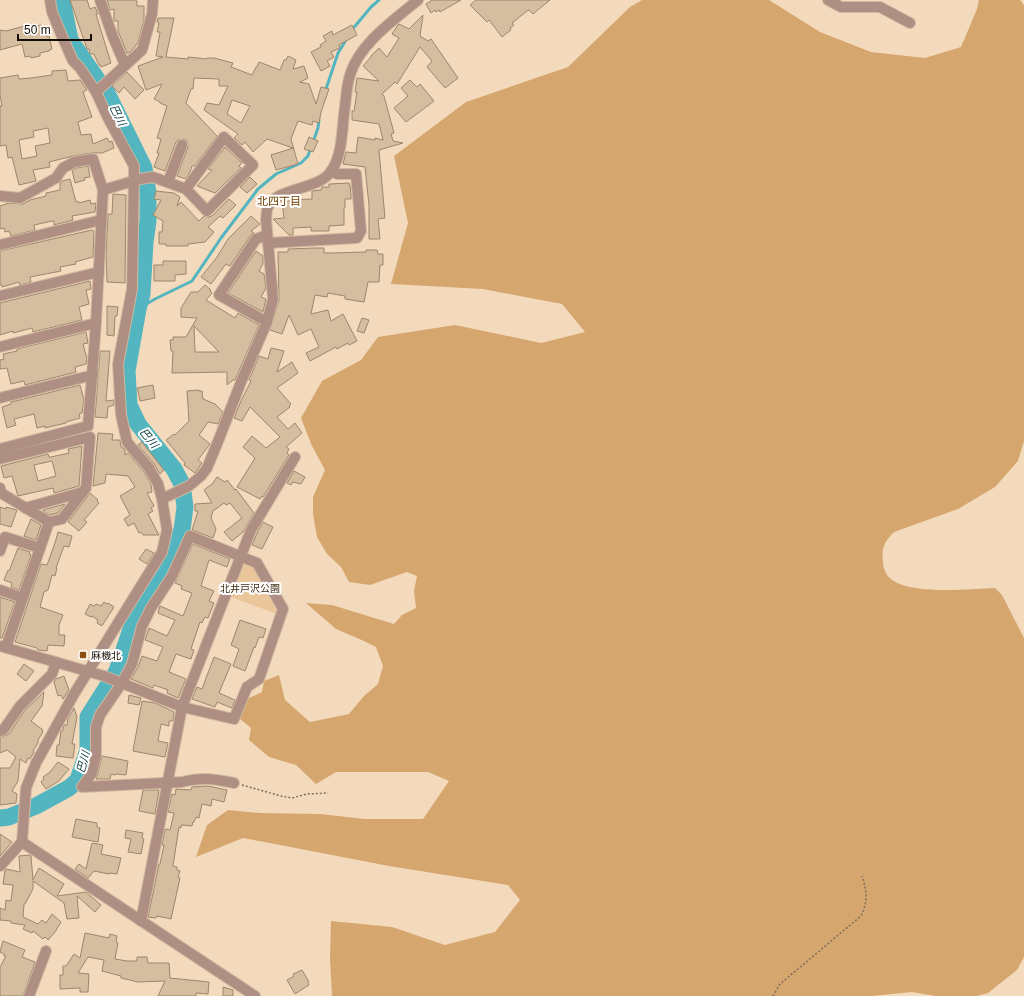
<svg xmlns="http://www.w3.org/2000/svg" width="1024" height="996" font-family="Arial,'Noto Sans JP',sans-serif">
  <style>
    .green { fill: #ebc69b }
    .forest { fill: #d5a66d }
    .lines { fill: none; stroke-linecap: round; stroke-linejoin: round }
    .stream { stroke: #53b5bf; stroke-width: 3 }
    .river { stroke: #53b5bf; stroke-width: 17 }
    .building { fill: #d5bda0; stroke: #9d866b; fill-rule: evenodd }
    .minor-casing { stroke: #d0b99f; stroke-width: 12 }
    .path { stroke: #7e6e5b; stroke-width: 1.5; stroke-dasharray: 2 2; stroke-linecap: butt }
    .minor { stroke: #af8f84; stroke-width: 10 }
    .poi-dot { fill: #8d5010; stroke: #fff; stroke-width: 1.5 }
    .labels { text-anchor: middle; dominant-baseline: central; stroke-width: 4; stroke-linejoin: round; paint-order: stroke }
    .park-label { font-size: 10px; fill: #3f2b12; stroke: #fff }
    .poi-label { font-size: 10px; fill: #150d04; stroke: #fff; text-anchor: start }
    .water-label { font-size: 11px; font-style: italic; fill: #06363b; stroke: #fff }
    .neighbourhood-label { font-size: 11px; fill: #754000; stroke: #fff }
  </style>
  <rect width="100%" height="100%" fill="#f4dabd"/>
  <polygon class="green" points="244,562 253,566 279,609 277,614 231,597"/>
  <path class="forest" d="M642,0H769L820,32L871,52L925,58L961,47L977,9L979,0H1020L1024,5V441L1018,461L995,487L958,509L894,532C885,541 881,548 883,562C883,568 886,576 892,580C914,595 969,589 995,588L1002,595L1024,638V957L1017,970L988,993L977,996H935L912,992L872,996H332L330,959L331,921L392,927L445,945L495,932L520,900L508,885L389,866L243,838L196,857L207,825L228,810L260,813L321,814L364,819H423L449,781L428,772H336L316,784L296,765L269,757L249,740L251,728L240,719L249,698L262,692L264,681L279,675L285,700L310,722L349,714L364,696L378,684L383,666L376,647L364,641L336,629L306,603L332,605L394,624L402,615L416,608L414,591L417,576L407,572L370,585L349,582L341,567L327,554L317,537L313,514V497L325,470L312,446L301,418L322,381L361,360L378,337L455,325L541,343L585,332L562,304L483,289L391,284L408,223L394,156L466,102L568,67L630,7Z"/>
  <g class="lines">
    <g class="stream">
      <polyline points="351,31 371,7 379,0"/>
      <polyline points="325,92 338,53 346,40"/>
      <polyline points="313,142 318,128 319,120"/>
      <polyline points="138,309 155,299 192,281 221,238 258,189 276,174 301,163 308,156 311,147"/>
    </g>
    <polyline class="river" points="0,818 9,817 36,806 69,788 78,780 88,750 88,717 117,671 135,617 164,572 182,530 185,507 182,484 174,469 138,424 129,405 127,371 138,309 142,294 145,242 148,221 148,193 144,168 108,95 70,40 62,0"/>
  </g>
  <g class="building">
    <polygon points="70,0 87,0 90,9 95,7 98,14 96,14 111,63 101,67 100,65 99,65 94,54 90,54 89,49 87,49"/>
    <polygon points="107,0 135,0 137,1 137,6 144,6 144,20 138,42 134,48 129,53 127,53 118,31 118,21 114,21 114,9 110,10"/>
    <polygon points="432,0 461,0 440,12 439,10 436,12 435,10 431,13 426,4"/>
    <polygon points="476,0 550,0 533,14 529,10 527,11 512,23 514,25 510,28 511,30 502,37 489,20 487,22 470,5"/>
    <polygon points="423,15 420,36 428,41 431,39 458,78 445,88 427,67 432,61 420,47 397,84 395,82 382,94 384,96 394,133 391,134 393,141 403,143 379,150 385,218 378,219 380,239 369,239 369,205 365,167 343,164 346,152 356,153 358,137 375,140 375,138 383,140 379,124 352,120 352,111 354,111 357,92 355,92 357,78 379,81 363,66 371,57 371,56 379,48 387,57 399,38 392,34 398,25 399,24 409,29"/>
    <path d="M158,18H174L166,57L188,59V57L207,59V58H214L233,63L231,67L252,75L256,67H257L259,62L280,70L284,60H286L288,56L296,60L293,69L304,66L308,78L300,82L309,84L316,104L321,87L329,89L321,112L319,123L313,121L312,125L298,121L291,139L298,164L276,170L271,155L293,148L267,139L253,152L245,142L242,145L234,138L238,134L204,110L207,103L219,105L228,86H219V79L194,78L193,89H191L186,103L217,136L195,166H192L190,172L186,179L177,176L188,147L187,141L184,139L178,140L176,142L165,171L154,167L159,153H157L161,139L157,138L167,106L160,103V102L154,99L162,84L146,90L138,66L163,57L156,56L160,32H157L159,23L157,22ZM232,100L250,106L241,123L227,114Z"/>
    <polygon points="32,24 32,27 41,25 43,30 44,30 45,33 46,33 47,37 49,36 52,49 49,50 49,51 40,53 40,56 31,58 30,56 25,57 22,44 0,50 0,30 6,31"/>
    <polygon points="352,25 357,35 339,45 340,48 331,52 334,57 327,61 330,66 321,71 311,52 321,47 320,45 326,41 323,36 332,31 333,35"/>
    <path d="M66,70L68,81L80,80L87,90L83,92L92,117L78,122L81,135L91,134L93,144L107,138L109,142L112,141L114,148L102,153H92L73,156L49,162L50,167L33,170L36,181L19,185L12,157L8,158L6,145L0,146V106H2L0,95V78L18,75L19,79L31,78L52,75V71ZM48,128L50,143L35,146L37,156L22,159L19,140L34,137L33,131Z"/>
    <polygon points="127,72 144,90 135,99 124,87 119,93 112,86"/>
    <polygon points="410,80 417,87 420,84 434,101 406,122 394,108 408,96 401,88"/>
    <polygon points="309,137 318,141 313,152 304,149"/>
    <polygon points="225,147 242,163 239,166 241,168 215,193 197,186 212,170 208,169"/>
    <polygon points="88,166 90,177 84,178 85,180 75,183 72,170 76,168"/>
    <polygon points="250,177 257,184 247,193 240,187"/>
    <polygon points="70,179 76,202 78,201 79,203 90,200 91,204 96,203 95,212 72,216 73,220 54,225 54,221 52,221 34,225 35,230 11,236 9,231 5,232 4,228 0,229 0,206 9,203 23,204 30,200 46,196 46,193 60,190 60,183 62,181"/>
    <polygon points="349,183 349,185 350,185 351,195 351,199 345,199 345,208 344,208 344,225 329,226 329,231 311,231 311,227 293,228 293,235 289,235 273,219 284,218 282,202 290,201 289,200 312,199 312,191 321,190 322,187 329,187 329,184"/>
    <polygon points="156,191 174,193 180,197 177,206 181,202 199,221 204,216 208,217 212,216 229,199 236,205 223,218 220,216 208,227 214,232 205,242 188,244 188,246 166,246 166,244 159,244 159,232 162,232 163,221 153,215 161,200 154,199"/>
    <polygon points="113,194 126,195 125,283 107,282 106,254 108,214 112,214"/>
    <polygon points="251,216 260,224 251,231 254,233 251,235 230,266 226,264 211,284 201,277 217,257 228,239"/>
    <polygon points="92,230 94,231 93,257 75,262 76,264 60,267 61,271 30,277 31,282 20,285 19,282 2,287 2,285 0,285 0,251"/>
    <polygon points="314,248 324,248 324,253 331,253 366,252 366,250 377,250 378,254 383,254 383,265 380,265 379,282 368,282 364,302 345,299 345,296 328,293 327,297 315,295 311,314 328,310 331,321 343,314 357,341 349,345 348,343 337,349 336,347 310,361 306,353 319,347 311,329 298,335 289,315 282,334 270,330 279,300 278,252 288,252 288,249"/>
    <polygon points="256,251 263,256 263,264 259,271 264,274 266,288 261,297 266,299 263,312 228,293"/>
    <polygon points="163,261 186,261 186,274 175,275 175,281 154,281 154,265 163,265"/>
    <polygon points="90,281 91,289 86,290 89,304 79,307 82,320 33,332 32,328 13,333 13,331 0,335 0,303"/>
    <path d="M205,285L211,290L210,291L212,293L206,300L235,318L238,313L259,325L235,380H233L227,385V372L172,373L173,351H171L170,340H173V337H186L197,318L181,317V308L191,292H198ZM194,326L219,352H195Z"/>
    <polygon points="107,306 118,307 117,316 115,316 114,336 107,335"/>
    <polygon points="362,318 369,320 364,333 357,331"/>
    <polygon points="86,332 88,343 83,344 87,359 86,364 75,367 76,372 25,385 24,381 11,384 7,368 0,369 0,360 4,359 3,354 17,351 17,349"/>
    <polygon points="271,348 284,351 277,372 292,362 298,373 277,388 291,404 289,406 290,407 277,417 288,429 295,423 302,433 286,447 289,449 287,453 289,455 263,497 262,496 260,499 237,487 255,458 243,447 252,436 266,448 280,437 250,407 242,421 234,418 241,401 251,381 249,380 259,356 268,359"/>
    <polygon points="100,351 110,351 106,401 114,400 114,405 108,407 107,418 95,417"/>
    <polygon points="80,385 84,400 82,413 79,414 80,418 66,422 66,423 45,428 45,426 37,428 34,414 14,419 16,425 7,428 2,407 11,404 11,402"/>
    <polygon points="153,385 155,398 140,401 137,388"/>
    <polygon points="199,390 199,391 202,391 203,399 215,404 223,412 218,424 208,422 199,435 210,444 198,460 202,463 195,473 184,465 185,463 166,440 174,434 175,435 189,421 187,391"/>
    <polygon points="98,433 113,434 112,440 120,440 121,447 125,449 125,455 128,453 144,472 151,484 152,492 147,493 154,506 151,508 153,511 148,514 159,535 143,535 141,532 139,533 134,523 128,526 124,519 130,515 120,496 135,487 128,476 106,474 105,483 93,486"/>
    <polygon points="142,442 164,470 160,474 154,464 138,445"/>
    <path d="M82,446L79,486L54,493L53,488L18,496L12,476L4,478L1,466L48,454L49,457H51L69,453L68,449ZM52,461L56,476L38,481L34,465Z"/>
    <polygon points="294,471 305,477 301,484 293,482 291,485 287,483"/>
    <polygon points="217,477 225,482 227,480 235,490 236,489 254,513 243,532 232,541 224,532 242,518 230,503 226,505 224,503 213,511 211,518 216,529 213,538 192,530 198,511 195,511 195,504 212,503 204,490 212,484"/>
    <polygon points="90,493 98,500 97,501 99,503 84,520 87,522 79,531 68,522"/>
    <polygon points="65,504 58,513 49,515 43,511 43,510"/>
    <polygon points="0,507 6,509 6,507 17,510 11,527 0,524"/>
    <polygon points="31,519 41,525 36,540 24,536"/>
    <polygon points="263,522 273,527 262,549 252,545 257,533"/>
    <polygon points="58,532 72,536 69,547 64,546 56,568 57,568 55,576 52,575 48,590 44,592 40,607 63,615 59,625 59,635 65,635 64,646 48,645 47,651 38,650 37,648 15,642 41,564 47,565 55,543"/>
    <polygon points="193,544 230,559 227,567 209,560 201,586 214,591 209,601 214,603 208,618 205,617 202,623 200,622 191,649 194,650 191,659 176,654 169,672 186,679 178,698 167,693 168,690 154,685 153,688 131,679 138,667 142,656 157,661 163,647 145,640 149,628 167,636 175,620 158,613 160,606 183,616 192,593 181,589 182,586 175,583"/>
    <polygon points="18,548 30,552 29,554 31,555 19,590 11,587 12,583 4,580 8,570 9,571"/>
    <polygon points="146,549 154,553 147,564 139,559"/>
    <polygon points="0,597 15,602 2,638 0,638"/>
    <polygon points="104,602 107,604 108,603 114,607 102,626 97,623 98,620 92,616 91,617 85,614 90,604 94,606 96,604 101,606"/>
    <polygon points="240,620 266,629 263,638 259,637 255,648 254,647 245,671 233,666 239,649 231,645"/>
    <polygon points="214,657 231,664 219,693 235,700 232,708 217,702 215,707 192,699 197,687 202,689"/>
    <polygon points="24,664 34,671 26,681 17,674"/>
    <polygon points="64,676 69,690 63,699 61,695 58,696 54,682 56,679"/>
    <polygon points="44,692 42,706 31,721 43,730 42,732 43,732 38,740 38,743 33,751 34,752 30,759 28,758 26,763 20,759 18,781 12,791 17,794 16,803 0,805 0,768 10,768 16,757 7,750 0,753 0,737 9,734 25,710"/>
    <polygon points="129,695 141,698 139,705 128,703"/>
    <polygon points="142,701 155,703 174,712 173,721 169,721 169,726 161,724 158,741 168,743 165,757 133,751"/>
    <polygon points="74,708 77,717 72,744 75,744 73,758 56,756 57,745 59,745 61,731 63,730 64,725 67,725 68,718"/>
    <polygon points="102,756 128,761 126,775 116,774 115,775 111,774 110,779 96,779 98,774"/>
    <polygon points="58,762 69,769 59,781 46,789 41,782 44,779 43,777 50,772"/>
    <polygon points="208,786 227,790 224,802 212,799 211,806 202,804 199,818 196,817 194,822 193,822 192,826 181,825 181,828 179,827 173,866 177,867 177,870 180,871 178,877 180,878 171,919 157,916 156,918 148,917 159,864 160,864 164,845 162,845 165,829 170,830 174,813 168,812 172,794 175,795 176,789 191,790 192,787"/>
    <polygon points="143,790 159,790 155,814 139,811"/>
    <polygon points="76,819 97,823 97,827 100,828 98,842 72,837"/>
    <polygon points="126,830 143,833 142,838 144,839 141,854 128,852 131,839 125,838"/>
    <polygon points="0,834 12,842 0,856"/>
    <polygon points="92,843 103,845 101,854 121,858 117,874 109,873 109,874 94,871 88,878 75,869 79,864 86,869"/>
    <polygon points="30,855 31,856 33,880 39,868 64,884 57,896 86,892 101,905 95,912 77,896 79,918 67,919 64,903 33,881 33,889 25,904 24,904 23,917 38,924 42,920 46,923 52,914 61,922 55,932 48,940 45,937 43,939 33,931 32,933 23,929 25,925 11,923 11,921 0,920 0,908 5,910 6,900 11,901 13,885 3,884 5,870 6,869 20,872 19,856"/>
    <polygon points="85,933 109,938 110,934 117,936 116,942 118,943 115,959 127,961 137,961 137,957 147,957 148,963 169,963 170,978 209,982 208,994 196,993 196,996 158,996 165,981 138,982 121,978 121,976 102,971 104,960 88,957 78,973 89,974 88,992 80,992 80,988 60,989 60,975 63,975 63,966 66,966 74,954 80,958"/>
    <polygon points="3,941 25,950 22,957 35,962 23,996 0,996 0,967 6,956 4,956 4,954 0,952"/>
    <polygon points="302,970 309,982 308,983 309,985 295,994 287,980 294,976 293,974"/>
    <polygon points="223,987 233,990 233,996 223,996"/>
  </g>
  <g class="lines">
    <g class="minor-casing">
      <g id="minor">
        <polyline points="50,0 52,12 61,34 73,61 80,68 96,92"/>
        <polyline points="100,0 113,37 125,65"/>
        <polyline points="828,0 841,7 880,7 910,23"/>
        <polyline points="168,182 182,145"/>
        <polyline points="103,190 140,179 153,177 186,189 207,211 253,165 224,137 186,189"/>
        <polyline points="0,196 20,198 56,178 63,168 74,162 93,159 103,190 96,323 88,426 0,449"/>
        <polyline points="267,235 256,239 219,295 267,322"/>
        <polyline points="268,243 357,238 361,231 356,174 337,174 331,171"/>
        <polyline points="0,245 101,220"/>
        <polyline points="0,296 99,272"/>
        <polyline points="0,347 96,323"/>
        <polyline points="0,398 93,375"/>
        <polyline points="0,459 90,437 86,488 62,519 49,522 1,493 0,488"/>
        <path d="M162,499L189,486L201,476L207,468L219,439L241,382L267,322L273,299L266,219C267,215 266,210 268,207C275,187 320,191 332,170C342,154 342,132 344,114C346,102 346,87 350,75C359,44 394,20 418,0"/>
        <polyline points="25,508 83,492"/>
        <polyline points="0,551 5,537 40,548"/>
        <polyline points="0,590 23,598"/>
        <path d="M0,646L104,676L182,707L234,719L247,687L259,679L283,609L257,563L190,536L172,576L151,608L142,626L132,664L122,683L100,715L96,727V756L92,773L82,787L182,782C203,777 213,779 234,783"/>
        <polyline points="6,647 49,522"/>
        <polyline points="0,731 4,729 20,706 52,674 56,662"/>
        <polyline points="22,842 255,996"/>
        <polyline points="0,866 22,842 26,788 36,763 74,694 162,552 167,530 162,499 158,484 149,468 127,442 121,415 118,364 132,289 134,166 108,118 96,92 142,50 152,14 153,0"/>
        <polyline points="141,921 182,707 251,530 295,457"/>
        <polyline points="29,996 46,951"/>
      </g>
    </g>
    <g class="path">
      <polyline points="242,785 281,796 292,798 307,794 328,793"/>
      <path d="M773,996L780,984L861,916C868,902 867,891 862,876"/>
    </g>
    <use href="#minor" class="minor"/>
  </g>
  <rect class="poi-dot" x="79" y="651" width="8" height="8" rx="2"/>
  <g class="labels">
    <g class="park-label">
      <text x="250" y="588">北井戸沢公園</text>
    </g>
    <g class="poi-label">
      <text x="91" y="655">麻機北</text>
    </g>
    <g class="water-label">
      <text transform="translate(118 115) rotate(64)">巴川</text>
      <text transform="translate(149 438) rotate(51)">巴川</text>
      <text transform="translate(83 762) rotate(-74)">巴川</text>
    </g>
    <g class="neighbourhood-label">
      <text x="279" y="201">北四丁目</text>
    </g>
  </g>
  <path d="M18 34v6h73v-6" fill="none" stroke="#150d04" stroke-width="2"/>
  <text x="24" y="34" font-size="12" fill="#150d04" stroke="#ffffff" stroke-width="3" paint-order="stroke">50 m</text>
</svg>
